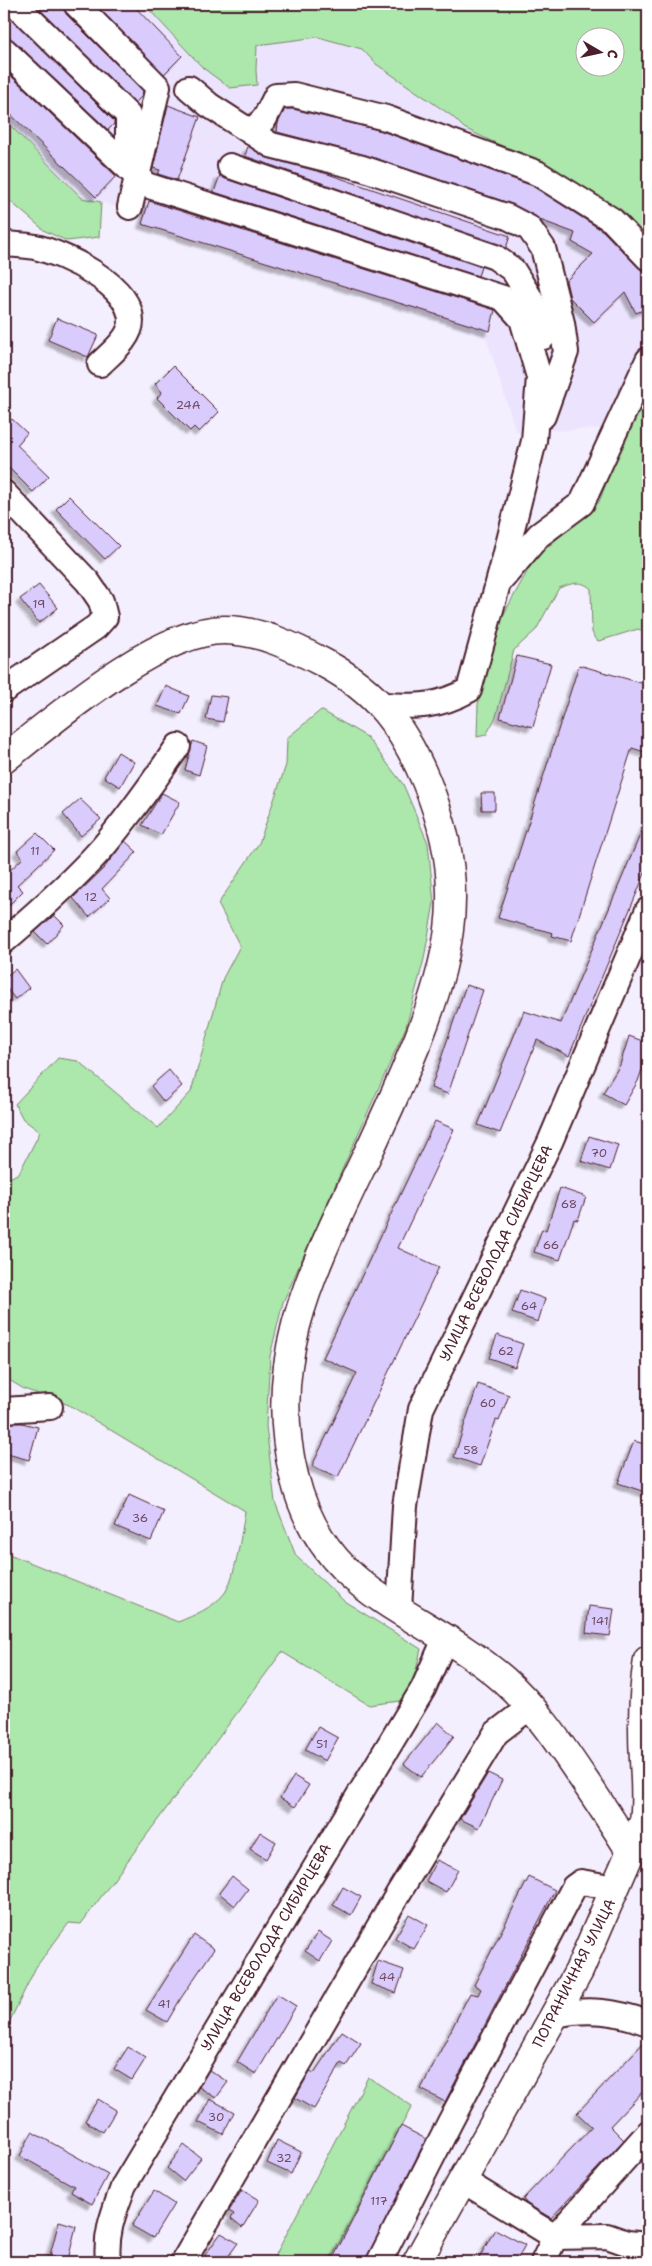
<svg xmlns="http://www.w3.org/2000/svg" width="652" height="2266" font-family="'Shantell Sans',sans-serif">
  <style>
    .built { fill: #ece4fe }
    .green { fill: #ace7ac; stroke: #7b836c; fill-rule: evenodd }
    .building { fill: #dacbfd; stroke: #4a1f2b; filter: url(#shadow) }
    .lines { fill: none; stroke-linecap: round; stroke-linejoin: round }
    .minor-casing { stroke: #4a1f2b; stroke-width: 28 }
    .major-casing { stroke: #4a1f2b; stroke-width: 31 }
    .minor { stroke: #fff; stroke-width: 24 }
    .major { stroke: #fff; stroke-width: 28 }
    .labels { text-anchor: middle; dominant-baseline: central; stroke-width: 4; stroke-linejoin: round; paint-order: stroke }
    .number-label { font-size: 12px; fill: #6e4a60 }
    .street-label { font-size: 15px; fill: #4a1f2b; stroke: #fff }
  </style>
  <defs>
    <filter id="shadow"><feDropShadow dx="-4.5" dy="4.5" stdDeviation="1" flood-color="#0004"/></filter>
  </defs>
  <rect width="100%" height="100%" fill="#f4effe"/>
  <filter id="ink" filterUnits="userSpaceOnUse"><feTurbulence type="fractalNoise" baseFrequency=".02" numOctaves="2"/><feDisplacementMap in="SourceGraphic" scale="10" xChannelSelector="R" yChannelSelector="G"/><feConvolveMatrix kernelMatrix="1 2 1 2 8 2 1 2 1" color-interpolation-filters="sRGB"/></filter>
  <g filter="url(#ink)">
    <polygon class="built" points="4,4 144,4 203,68 257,85 257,45 318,37 362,49 376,64 452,116 464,128 541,165 597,198 648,240 648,379 627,428 516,432 486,337 101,202 82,198 4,119"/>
    <g class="green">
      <path d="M144,4H648V240L597,198L541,165L464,128L452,116L376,64L362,49L318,37L257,45L256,70L257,85L230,88L203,68ZM584,38H614V68H584Z"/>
      <polygon points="4,119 82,198 101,202 99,237 67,241 45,231 4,196"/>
      <path d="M648,379V633L638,629L599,641L595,639L592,632L591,589C581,579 571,584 559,588L536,630L514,650L496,717L486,735L477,737L478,704L500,621L534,559L599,502L627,428Z"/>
      <path d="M321,710L367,737L403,784L428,843L434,903L424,959L406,1027L283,1302L270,1356L266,1426L275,1502L296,1556L344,1601L421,1649L414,1679L400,1701L369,1705L282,1652L81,1924L69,1923L36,1967L4,2033V1552L178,1622C195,1615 212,1608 224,1594C235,1580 242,1530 245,1511L69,1405L24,1389L4,1377V1181L19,1173L40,1132L23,1119L15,1104L58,1058L78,1061L158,1128L191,1092L223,978L240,946L218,904L259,843L286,765L287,738Z"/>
      <polygon points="368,2077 412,2106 329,2262 272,2262"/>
    </g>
    <g class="building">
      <polygon points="34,4 63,4 66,14 143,91 142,96 135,103"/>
      <polygon points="95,4 132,4 182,56 164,74"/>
      <polygon points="4,11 114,121 114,124 108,130 13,40 4,37"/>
      <polygon points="4,69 116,176 96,197 4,108"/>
      <polygon points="168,105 200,117 177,180 158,174 160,170 153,168"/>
      <polygon points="285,109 293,109 382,131 531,185 603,231 638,267 647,271 648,308 636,313 625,292 594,322 570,298 566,281 593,254 572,242 575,233 540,220 512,204 366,155 277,132 278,123"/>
      <polygon points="248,146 267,158 328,174 510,236 506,248 245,156"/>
      <polygon points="220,175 226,179 481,267 478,276 214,192"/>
      <polygon points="149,201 495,310 490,331 142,224"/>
      <polygon points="57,318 98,335 88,357 48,340"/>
      <polygon points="173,366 219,412 199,432 194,427 190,431 157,398 162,392 155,384"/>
      <polygon points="12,419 27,433 17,445 49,476 33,492 4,463 4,428"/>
      <polygon points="69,496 119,546 105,559 56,509"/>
      <polygon points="39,585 58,608 39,623 20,599"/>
      <polygon points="517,656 551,664 533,727 500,718"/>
      <polygon points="579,665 648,685 648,753 632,748 571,941 552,936 553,933 498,918"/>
      <polygon points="166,686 189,696 181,714 157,706"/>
      <polygon points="211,695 228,697 223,722 206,719"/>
      <polygon points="193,741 207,746 199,775 185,770"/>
      <polygon points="118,752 134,762 120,787 104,777"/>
      <polygon points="162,793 180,802 161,835 142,825"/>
      <polygon points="481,793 495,793 495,810 482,810"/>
      <polygon points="80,799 101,819 81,836 63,814"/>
      <polygon points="648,816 648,866 569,1056 537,1040 500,1133 478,1125 524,1011 561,1023"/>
      <polygon points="37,833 54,850 17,885 23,891 4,910 4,870 7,873 23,858 17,851"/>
      <polygon points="125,841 137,852 102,889 110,898 89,917 73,898 104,868"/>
      <polygon points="54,915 64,925 47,944 35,932"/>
      <polygon points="15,969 29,988 15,999 4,985 4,978"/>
      <polygon points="466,985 483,990 448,1094 431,1088"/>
      <polygon points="629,1036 648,1043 648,1053 638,1081 624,1105 603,1093 620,1065"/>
      <polygon points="169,1070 182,1086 164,1102 151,1086"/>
      <polygon points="435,1121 454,1129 398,1248 439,1267 338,1477 312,1466 357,1373 323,1358"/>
      <polygon points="589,1136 618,1145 610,1170 581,1161"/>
      <polygon points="560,1188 586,1197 578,1220 574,1219 560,1260 534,1252 542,1229 546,1230"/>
      <polygon points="520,1290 545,1299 538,1322 512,1313"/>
      <polygon points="497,1335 523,1344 515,1367 489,1358"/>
      <polygon points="478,1384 509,1395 499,1421 496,1420 480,1466 454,1457"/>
      <polygon points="8,1423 22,1423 38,1427 29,1460 4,1453 4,1439"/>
      <polygon points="634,1441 648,1445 648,1493 618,1483"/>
      <polygon points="129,1495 164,1511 151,1541 115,1526"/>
      <polygon points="589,1606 614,1609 610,1636 586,1633"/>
      <polygon points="438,1722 454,1736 421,1777 404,1764"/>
      <polygon points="318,1727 338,1738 325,1761 305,1750"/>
      <polygon points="488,1773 502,1780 479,1828 460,1819"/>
      <polygon points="294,1776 309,1785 295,1807 280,1798"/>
      <polygon points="260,1832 276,1842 266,1859 250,1849"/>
      <polygon points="437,1860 458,1870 446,1892 426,1881"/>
      <polygon points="232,1876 248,1889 235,1906 219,1893"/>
      <polygon points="529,1877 555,1890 445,2102 421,2089 470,1993 478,1995 481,1989 474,1985"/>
      <polygon points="343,1887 361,1897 351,1915 333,1905"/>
      <polygon points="409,1914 428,1925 414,1949 395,1938"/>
      <polygon points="318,1932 332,1941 320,1961 305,1951"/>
      <polygon points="194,1935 214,1949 181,1998 167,2022 146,2010"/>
      <polygon points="378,1961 404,1970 396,1993 371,1984"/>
      <polygon points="277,1994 296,2006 256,2074 237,2062"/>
      <polygon points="342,2031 361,2043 346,2066 341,2063 314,2109 295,2098 310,2071 314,2073"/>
      <polygon points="648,2038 648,2086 610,2126 624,2140 551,2218 527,2204 523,2199 592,2127 577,2113"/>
      <polygon points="128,2047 146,2058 132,2080 114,2069"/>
      <polygon points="209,2070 228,2082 216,2098 199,2087"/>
      <polygon points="98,2099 116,2110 103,2132 85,2121"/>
      <polygon points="210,2099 234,2112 223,2134 198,2122"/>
      <polygon points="401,2126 426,2139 365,2262 331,2262"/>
      <polygon points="32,2132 108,2174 92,2204 71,2192 74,2186 20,2156"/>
      <polygon points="277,2140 301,2152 291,2174 267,2163"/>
      <polygon points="184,2145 201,2158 183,2181 167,2168"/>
      <polygon points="242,2190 259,2200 242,2228 231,2219 234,2214 229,2211"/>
      <polygon points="154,2191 174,2204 153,2238 132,2226"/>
      <polygon points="59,2221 76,2226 68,2260 50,2255"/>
      <polygon points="495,2229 525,2245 516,2262 477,2262"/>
      <polygon points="221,2233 238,2243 224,2262 200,2262"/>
    </g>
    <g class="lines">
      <g class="minor-casing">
        <g id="minor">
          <polyline points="15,4 128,115 128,154 134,168"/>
          <polyline points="76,4 158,87 130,207"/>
          <path d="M4,50L146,185L503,298L522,319L539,377L534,441L503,565L469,690C438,707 416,707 382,705"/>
          <polyline points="189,88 209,105 271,145 362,168 508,217 529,228 543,248 562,323 566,352 543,416"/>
          <polyline points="251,132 265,118 276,96 294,95 386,118 537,173 612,220 648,258"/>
          <polyline points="230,166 495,257 513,270 532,301 543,337"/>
          <path d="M4,244C14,245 25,245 35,247C65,254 131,285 131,321C131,338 111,353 100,364"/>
          <polyline points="4,493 88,582 101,601 105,617 96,627 4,690"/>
          <polyline points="502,579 539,535 582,503 648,360"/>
          <path d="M4,941C38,912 73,881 103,847C130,815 154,781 178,746"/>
          <polyline points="4,1410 50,1407"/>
          <polyline points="399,1610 405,1506 421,1409 550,1142 648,910"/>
          <path d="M555,2015C588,2008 616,2011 648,2023"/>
          <polyline points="462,2180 555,2237 607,2236 627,2243 648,2245"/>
          <path d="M108,2262C105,2232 114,2212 124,2185L423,1689L445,1639"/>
          <polyline points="183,2262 398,1894 496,1733 530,1707"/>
          <polyline points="379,2262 450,2122 574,1887 581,1882 616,1888"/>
          <polyline points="543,2262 555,2237 648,2133"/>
        </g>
      </g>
      <g class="major-casing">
        <g id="major">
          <path d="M4,759C56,718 158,630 224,630C259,630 294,647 324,663C377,691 403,727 426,781C441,817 451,855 451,894C452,944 436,994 418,1040C399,1087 378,1133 356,1178C309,1277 266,1364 294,1476C324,1599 421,1608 504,1680C536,1708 559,1743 582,1777C599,1802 615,1826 631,1852"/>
          <path d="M417,2262L579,1971L644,1821C647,1800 645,1781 644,1760C642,1727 643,1692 648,1660"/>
        </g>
      </g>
      <use href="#minor" class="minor"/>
      <use href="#major" class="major"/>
    </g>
  </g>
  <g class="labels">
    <g class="number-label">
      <text x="188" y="405">24А</text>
      <text x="39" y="604">19</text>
      <text x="35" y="851">11</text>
      <text x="91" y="897">12</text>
      <text x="599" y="1153">70</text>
      <text x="569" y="1204">68</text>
      <text x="551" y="1245">66</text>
      <text x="529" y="1306">64</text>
      <text x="506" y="1351">62</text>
      <text x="488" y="1403">60</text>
      <text x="471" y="1450">58</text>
      <text x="140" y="1518">36</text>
      <text x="600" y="1621">141</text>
      <text x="322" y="1744">51</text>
      <text x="387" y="1977">44</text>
      <text x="164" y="2004">41</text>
      <text x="216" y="2117">30</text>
      <text x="284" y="2158">32</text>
      <text x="379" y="2201">117</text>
    </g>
    <g class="street-label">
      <text transform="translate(496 1253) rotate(-64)">УЛИЦА ВСЕВОЛОДА СИБИРЦЕВА</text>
      <text transform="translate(266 1947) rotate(-59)">УЛИЦА ВСЕВОЛОДА СИБИРЦЕВА</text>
      <text transform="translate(574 1973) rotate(-63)">ПОГРАНИЧНАЯ УЛИЦА</text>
    </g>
  </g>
  <rect width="652" height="2266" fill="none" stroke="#fff" stroke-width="20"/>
  <rect x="10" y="10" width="632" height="2246" fill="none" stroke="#4a1f2b" stroke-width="2" filter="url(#ink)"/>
  <g transform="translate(600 52) rotate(99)"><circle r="24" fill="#ffffff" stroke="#b7a5aa"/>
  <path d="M0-4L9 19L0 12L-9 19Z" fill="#4a1f2b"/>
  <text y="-8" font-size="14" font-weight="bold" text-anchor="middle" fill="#4a1f2b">С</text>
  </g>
</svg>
